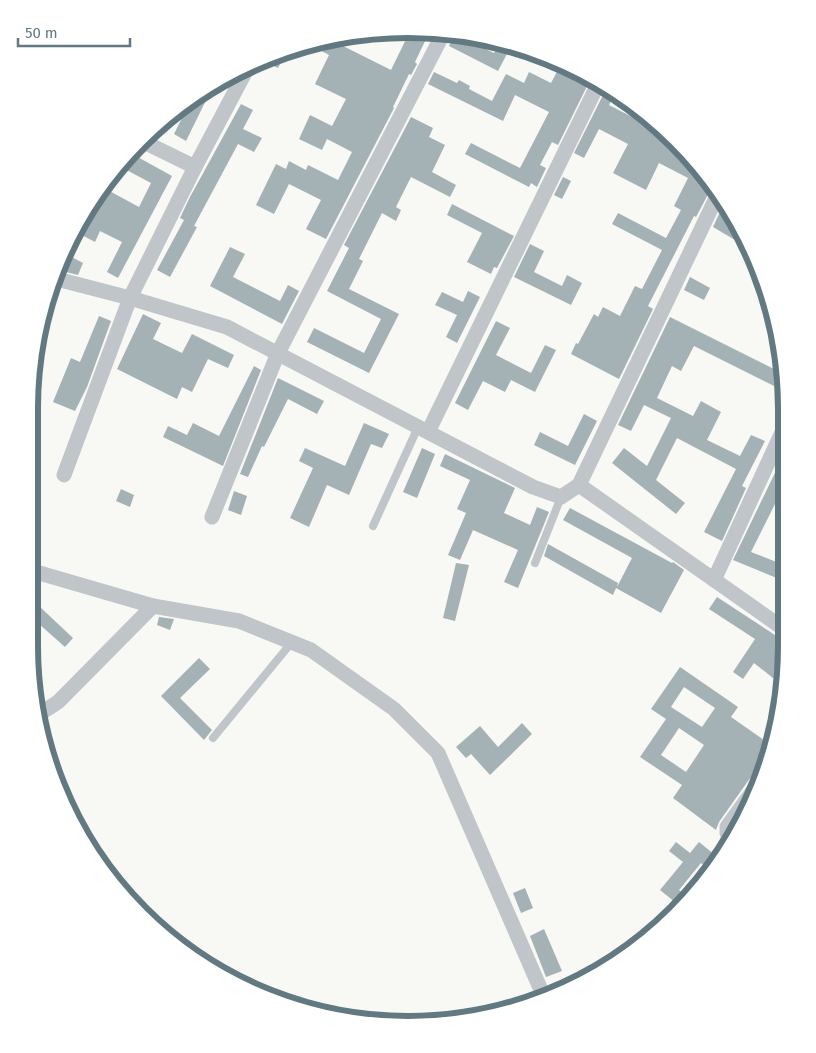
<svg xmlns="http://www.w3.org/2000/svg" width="816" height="1053" font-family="'Fira Sans',sans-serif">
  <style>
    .building { fill: #a5b2b5; fill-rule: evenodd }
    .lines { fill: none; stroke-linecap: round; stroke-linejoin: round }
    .service { stroke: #bfc5c8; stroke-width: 8 }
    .minor { stroke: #bfc5c8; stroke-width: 15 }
    .rim { fill: none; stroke: #627981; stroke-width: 6 }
  </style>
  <rect width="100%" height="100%" fill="#f8f8f5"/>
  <g class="building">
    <polygon points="411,29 427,31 427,37 415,62 417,64 411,75 409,74 393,107 394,108 326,239 306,229 321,200 289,184 274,214 256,205 276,164 286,169 289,161 306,170 308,165 338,180 352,152 327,139 322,150 299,139 310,115 332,126 346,99 315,84 329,55 308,44 341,35 337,43 391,70"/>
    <polygon points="455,34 494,53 497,47 508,52 498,71 449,46"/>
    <polygon points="286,51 278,68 260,59 263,58"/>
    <polygon points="562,62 591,78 558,145 552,142 540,165 546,168 537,187 531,183 529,187 465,154 471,143 520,168 549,112 515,95 503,121 428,84 434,72 457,83 459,80 470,86 469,89 492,101 506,74 524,83 529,72 551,83"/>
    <polygon points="214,84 186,141 174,134 192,98 198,93"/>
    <polygon points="607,87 616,91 609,105 657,130 659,126 676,140 713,185 696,217 694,216 648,306 653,309 619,379 571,354 576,343 578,344 594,314 598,317 603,307 620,316 635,286 642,289 662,250 612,224 618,213 666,238 681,210 674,206 688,178 659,163 646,190 613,173 628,144 599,129 584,158 574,153"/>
    <polygon points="241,104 253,110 243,129 262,138 254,152 238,144 194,226 197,227 170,277 157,270 184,220 180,218 190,197"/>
    <polygon points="411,117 433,128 429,137 445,145 432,172 456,185 450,197 411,177 396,207 401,210 396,221 382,213 359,259 363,261 349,289 399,314 369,373 307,342 314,328 364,353 381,319 327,291 349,248 344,245"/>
    <polygon points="130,155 134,155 172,176 118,278 107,272 122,242 100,231 95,242 78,233 102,187 139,207 151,183 119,166"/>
    <polygon points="563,177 571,181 562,199 554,195"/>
    <polygon points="725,201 740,231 735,240 713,227"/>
    <polygon points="452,204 514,236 497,268 494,267 491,274 467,262 482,233 447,215"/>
    <polygon points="530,244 544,251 534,272 562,286 567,275 582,283 571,305 514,277"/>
    <polygon points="230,247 245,254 233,277 280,301 288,285 299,291 282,324 210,286"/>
    <polygon points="66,254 83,263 78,275 58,270"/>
    <polygon points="690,277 710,288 704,300 684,290"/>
    <polygon points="468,291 480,297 457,343 446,337 457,315 435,305 442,292 463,302"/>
    <polygon points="143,314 161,323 153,339 182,353 192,334 234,355 228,368 208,359 192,392 182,387 177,399 117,369"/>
    <polygon points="99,316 111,321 87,387 75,411 53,402 71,358 80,362"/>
    <polygon points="670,317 784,374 784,391 694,346 681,371 672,366 657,398 693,416 701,401 721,412 707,440 740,456 751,435 765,441 742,486 746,488 722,541 704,532 736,469 677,438 656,480 685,503 676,514 612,463 624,448 647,466 671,418 644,405 631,431 618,425"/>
    <polygon points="496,321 510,328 496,355 531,373 545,345 556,350 535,392 511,380 505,392 483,381 468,410 455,403"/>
    <polygon points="254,366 261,370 223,466 163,437 168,426 187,435 193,423 219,436"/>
    <polygon points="278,378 324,401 317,414 288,399 264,447 262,446 248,477 240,474"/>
    <polygon points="584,414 597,421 575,465 534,445 540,432 568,446"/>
    <polygon points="364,423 389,434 382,448 371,444 349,495 327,485 309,527 290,518 313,468 299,461 305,448 345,466"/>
    <polygon points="422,448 435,454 417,498 403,492"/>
    <polygon points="445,454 515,488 504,513 530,525 537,507 549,512 518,588 504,582 518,550 473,530 460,560 448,555 466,513 457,509 470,480 440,466"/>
    <polygon points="784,454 784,486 751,552 784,565 784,581 733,560"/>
    <polygon points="121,489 134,495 130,507 116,501"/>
    <polygon points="234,491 247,496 241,515 228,510"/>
    <polygon points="570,508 672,563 673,562 684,570 661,613 616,588 613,595 544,556 548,544 618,583 617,587 632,558 563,520"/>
    <polygon points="456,563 469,565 455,621 443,618"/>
    <polygon points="717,597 784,641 784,675 778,682 754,663 743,679 733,672 755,639 709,609"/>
    <polygon points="39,606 73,638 65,647 30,616"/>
    <polygon points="159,617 174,619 170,630 157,625"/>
    <polygon points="199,658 210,669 180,698 212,730 204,740 161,696"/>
    <path d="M680,667L738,707L731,717L771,745L766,762L760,771L753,774L719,822L716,830L673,798L682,785L640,757L666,719L651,709ZM684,687L715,708L702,727L671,707ZM679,728L704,745L686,772L661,755Z"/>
    <polygon points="522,723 532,734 490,775 471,754 466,758 456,747 480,726 498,747"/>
    <polygon points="676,842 690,853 699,842 720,859 711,871 701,863 679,890 689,898 681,907 660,890 683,862 669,851"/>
    <polygon points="525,888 533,908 521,913 513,893"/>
    <polygon points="544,929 562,971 546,977 530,936"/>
  </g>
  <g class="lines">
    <g class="service">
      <polyline points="373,526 418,427"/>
      <polyline points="535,563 561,497"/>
      <polyline points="213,738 292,642"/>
    </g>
    <g class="minor">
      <polyline points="144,142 195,167"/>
      <polyline points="53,278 130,298 227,327 533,487 561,497 579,485 784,629"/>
      <polyline points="428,432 599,82"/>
      <polyline points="64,475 130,298 195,167 249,65"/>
      <polyline points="579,485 719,192"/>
      <polyline points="212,517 278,353 444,32"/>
      <polyline points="29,570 153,606 239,621 311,650 394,709 438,753 544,997"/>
      <polyline points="714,580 784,428"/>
      <polyline points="38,715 58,702 153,606"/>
      <polyline points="731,841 727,833 727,827 761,780"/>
    </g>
  </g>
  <path d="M0 0H816V1053H0ZM408 38H408A370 370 0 0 1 778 408V646A370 370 0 0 1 408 1016H408A370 370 0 0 1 38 646V408A370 370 0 0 1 408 38Z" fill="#fff" fill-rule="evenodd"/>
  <path class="rim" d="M408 38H408A370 370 0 0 1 778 408V646A370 370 0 0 1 408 1016H408A370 370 0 0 1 38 646V408A370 370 0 0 1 408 38Z"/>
  <path d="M18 38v8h112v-8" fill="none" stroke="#627981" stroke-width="2.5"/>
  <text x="25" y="38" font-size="15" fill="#627981" stroke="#ffffff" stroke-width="4" paint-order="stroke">50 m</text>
</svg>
